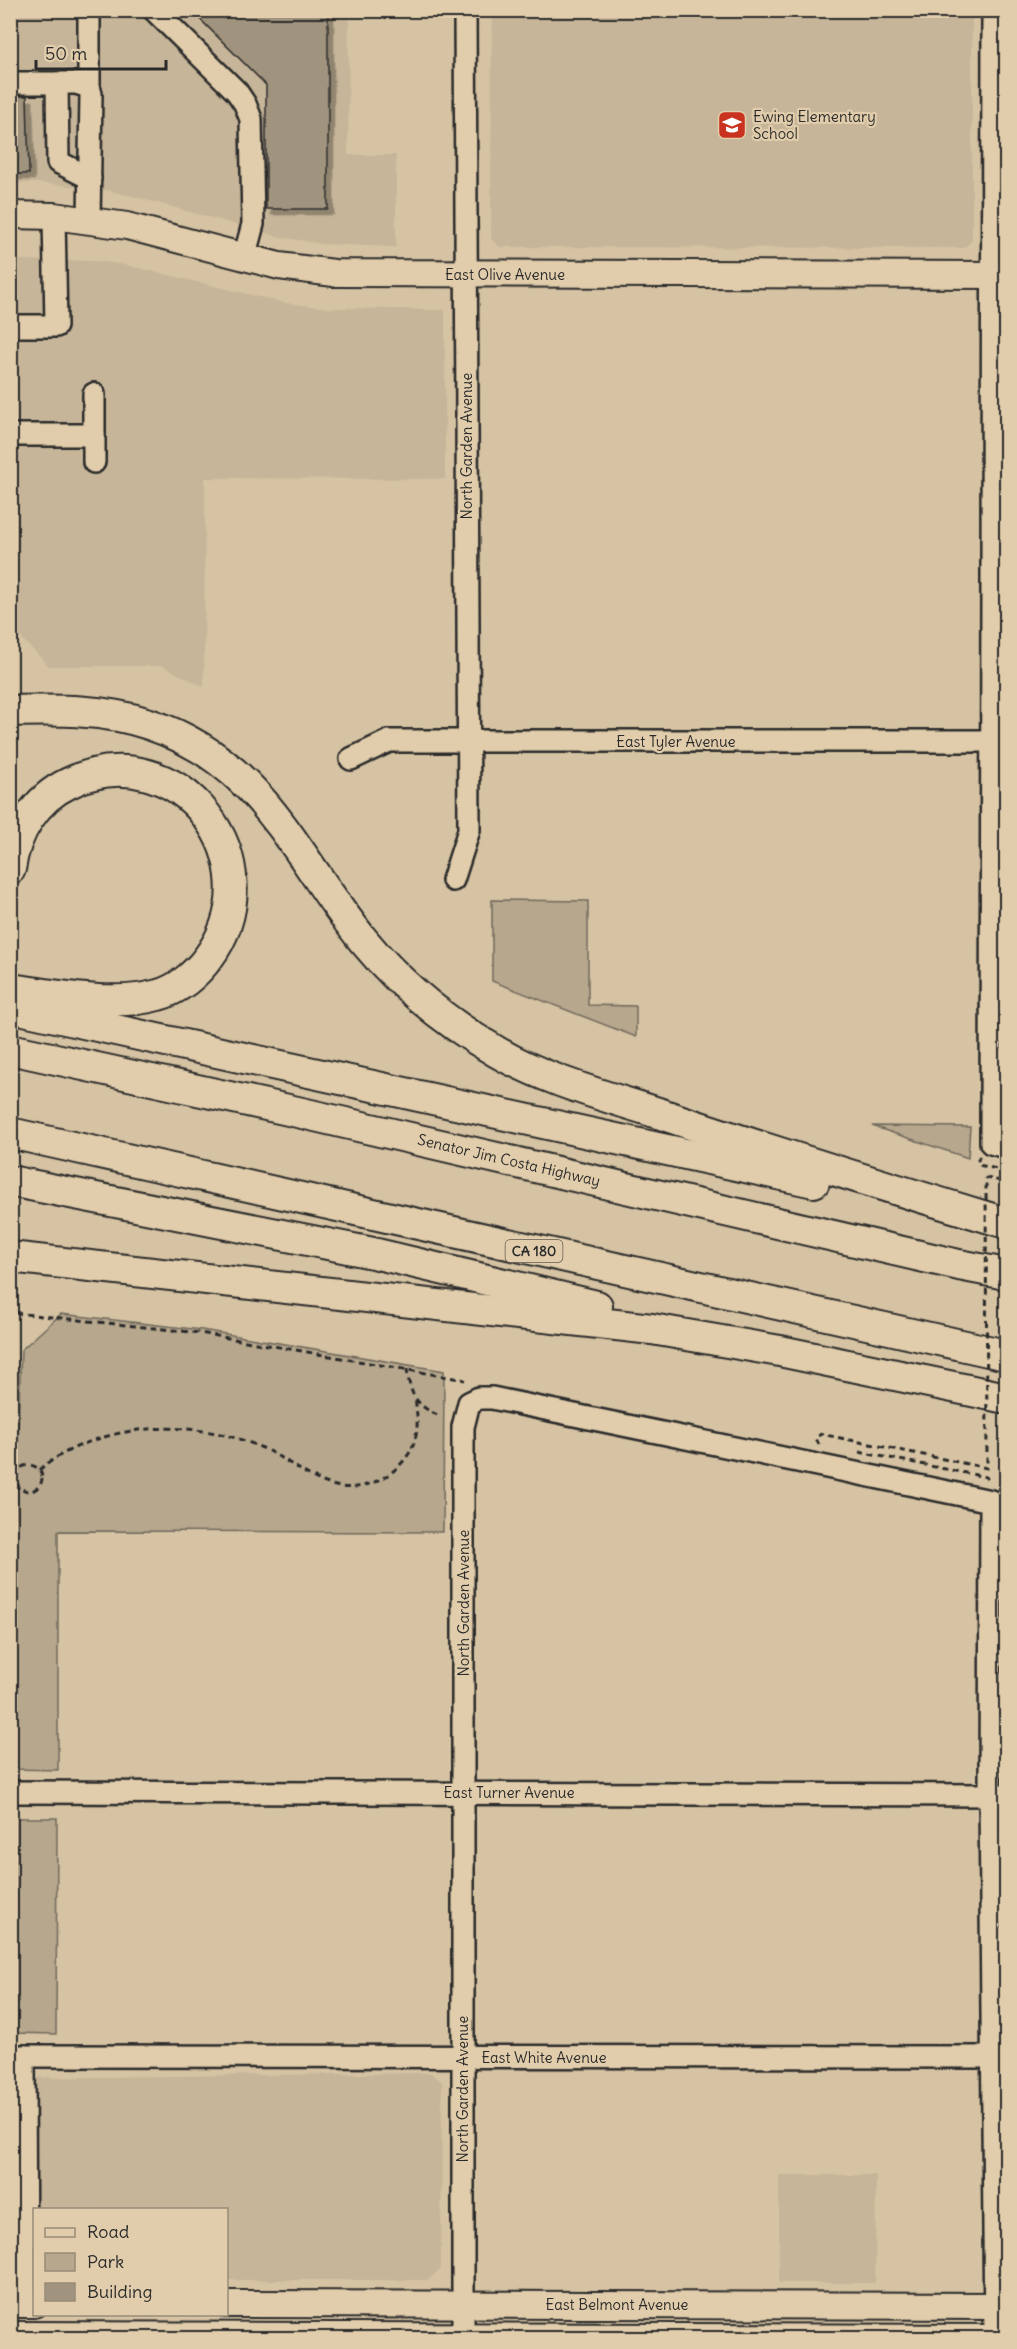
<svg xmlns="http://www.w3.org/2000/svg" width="1017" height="2349" font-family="Delius,sans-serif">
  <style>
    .built { fill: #c6b598 }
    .green { fill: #b6a78d; stroke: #70695c; stroke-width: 1.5 }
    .building { fill: #a1947e; stroke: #2b2b2b; stroke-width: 1.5; filter: url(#shadow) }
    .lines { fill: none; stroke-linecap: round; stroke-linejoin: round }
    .minor-casing { stroke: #2b2b2b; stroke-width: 26 }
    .major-casing { stroke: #2b2b2b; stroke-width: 30 }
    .highway-casing { stroke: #2b2b2b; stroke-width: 34 }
    .path { stroke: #2b2b2b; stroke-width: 3; stroke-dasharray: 6 4.5; stroke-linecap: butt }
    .minor { stroke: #e1cdab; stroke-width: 21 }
    .major { stroke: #e1cdab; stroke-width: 26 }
    .highway { stroke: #e1cdab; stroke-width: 30 }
    .path-bridge { stroke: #2b2b2b; stroke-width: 3; stroke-dasharray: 6 4.5; stroke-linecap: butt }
    .labels { text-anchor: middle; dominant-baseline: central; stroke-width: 4.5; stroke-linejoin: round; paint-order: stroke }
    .shield { fill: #e1cdab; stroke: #625c51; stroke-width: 1.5 }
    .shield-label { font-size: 14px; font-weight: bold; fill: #2b2b2b }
    .poi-label { font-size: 15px; fill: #2b2b2b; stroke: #e1cdab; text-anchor: start }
    .street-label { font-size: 15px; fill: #2b2b2b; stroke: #e1cdab }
  </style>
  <defs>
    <filter id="shadow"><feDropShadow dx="5.5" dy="5.5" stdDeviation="0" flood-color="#0004"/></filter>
  </defs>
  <rect width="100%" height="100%" fill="#d6c3a3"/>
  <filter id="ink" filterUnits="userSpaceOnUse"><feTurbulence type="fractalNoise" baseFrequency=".0167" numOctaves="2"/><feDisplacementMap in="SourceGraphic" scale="12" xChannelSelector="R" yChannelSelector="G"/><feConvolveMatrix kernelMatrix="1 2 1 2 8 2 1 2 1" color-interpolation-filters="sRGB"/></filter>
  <g filter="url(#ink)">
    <g class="built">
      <polygon points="10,11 349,11 348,155 396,155 396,247 323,244 280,237 140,198 106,190 41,183 11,183"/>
      <polygon points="492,11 972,11 972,240 964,248 500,247 491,239"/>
      <polygon points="14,260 98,261 126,265 285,303 329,308 445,310 445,479 205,478 204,687 163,666 49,666 11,628 10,263"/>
      <polygon points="431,2073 442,2082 441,2269 428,2280 227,2280 226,2210 34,2210 34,2273 11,2273 10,2078"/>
      <polygon points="779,2175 876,2175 875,2283 779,2283"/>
    </g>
    <g class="green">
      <polygon points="492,900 588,901 588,1005 636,1006 636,1037 492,981"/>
      <polygon points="872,1126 970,1127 968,1158"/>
      <polygon points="61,1314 202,1330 444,1371 443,1532 58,1531 58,1770 11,1769 10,1539 15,1518 21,1350"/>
      <polygon points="11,1818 57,1818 56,2034 11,2033"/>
    </g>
    <g class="building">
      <polygon points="191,10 328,10 328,209 266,209 266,85"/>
      <polygon points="10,96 27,96 29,174 10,174"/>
    </g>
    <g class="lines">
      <g class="minor-casing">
        <g id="minor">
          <polyline points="89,10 89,87"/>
          <polyline points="154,10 237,92 245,104 251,119 253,224 244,258"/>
          <polyline points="993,10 991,1143 1006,1147"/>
          <polyline points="10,83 76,83 89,87 91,94 89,220"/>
          <polyline points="57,83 58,162 90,178"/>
          <polyline points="10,326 56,326 54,216"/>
          <polyline points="94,394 94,462"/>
          <polyline points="10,435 94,435"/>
          <polyline points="351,759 389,741 1006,741"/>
          <polyline points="453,880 469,830 465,10"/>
          <polyline points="10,1792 1006,1795"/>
          <polyline points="10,2056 1006,2057"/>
          <polyline points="24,2056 25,2304"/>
          <polyline points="463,2338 463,1427 469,1403 479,1398 492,1398 991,1501 990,1795 995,2338"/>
        </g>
      </g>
      <g class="major-casing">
        <g id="major">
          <polyline points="10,215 54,216 127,226 279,266 334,273 1006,275"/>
          <polyline points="10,2304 34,2304"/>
          <polyline points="226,2304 1006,2306"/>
          <polyline points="10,2335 1006,2338"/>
        </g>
      </g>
      <g class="highway-casing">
        <g id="highway">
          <path d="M10,711C58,710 104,709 149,724C263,762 294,855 363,940C400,985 447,1023 497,1052C547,1081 606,1096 661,1114C775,1153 891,1188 1006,1223"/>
          <path d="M10,869C15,833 35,799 69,783C178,730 279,863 208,958C196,974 178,990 158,995C116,1007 61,996 18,990"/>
          <polyline points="10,1007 814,1182"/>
          <polyline points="10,1049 302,1113 959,1265 1006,1274"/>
          <polyline points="10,1133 1006,1355"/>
          <polyline points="10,1181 373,1253 597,1306"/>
          <polyline points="10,1257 652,1329 780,1351 1006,1398"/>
        </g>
      </g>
      <g class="path">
        <polyline points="980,1156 978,1159 979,1165 1006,1171"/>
        <polyline points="15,1313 200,1333 465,1380"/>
        <path d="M407,1369C410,1395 416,1406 440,1416"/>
        <polyline points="859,1452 986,1477 989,1481"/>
        <circle cx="29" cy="1478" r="13"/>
        <path d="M39,1470C98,1422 193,1417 260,1447C287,1458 312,1483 341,1487C370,1491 404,1471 414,1443C419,1429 417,1412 415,1398"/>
        <polyline points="10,1496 19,1486"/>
      </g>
      <use href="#minor" class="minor"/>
      <use href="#major" class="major"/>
      <use href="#highway" class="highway"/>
      <polyline class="path-bridge" points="819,1445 816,1438 821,1434 987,1468 986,1178 1006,1182"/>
    </g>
  </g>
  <defs>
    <g id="school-square" transform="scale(1.5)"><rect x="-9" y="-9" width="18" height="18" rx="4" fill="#c8321e" stroke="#e1cdab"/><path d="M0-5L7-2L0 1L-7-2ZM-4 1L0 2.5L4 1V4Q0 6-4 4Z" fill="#fff"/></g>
  </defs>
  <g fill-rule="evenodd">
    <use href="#school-square" x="732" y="125"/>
  </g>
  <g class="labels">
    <rect class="shield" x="505.5" y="1240" width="57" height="22" rx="4.5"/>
    <g class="shield-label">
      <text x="534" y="1251">CA 180</text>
    </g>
    <g class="poi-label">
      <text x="753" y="116">Ewing Elementary<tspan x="753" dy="17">School</tspan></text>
    </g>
    <g class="street-label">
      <text x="505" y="274">East Olive Avenue</text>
      <text transform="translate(466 446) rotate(-90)">North Garden Avenue</text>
      <text x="676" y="741">East Tyler Avenue</text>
      <text transform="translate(509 1160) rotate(13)">Senator Jim Costa Highway</text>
      <text transform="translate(463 1603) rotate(-90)">North Garden Avenue</text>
      <text x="509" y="1792">East Turner Avenue</text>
      <text x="544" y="2057">East White Avenue</text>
      <text transform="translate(462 2089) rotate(-90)">North Garden Avenue</text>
      <text x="617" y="2304">East Belmont Avenue</text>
    </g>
  </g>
  <rect width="1017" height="2349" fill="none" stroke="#e1cdab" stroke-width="36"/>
  <rect x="18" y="18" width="981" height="2313" fill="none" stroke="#2b2b2b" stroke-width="2" filter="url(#ink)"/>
  <rect x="33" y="2208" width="195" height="108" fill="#e1cdab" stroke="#988c78" stroke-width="1.5"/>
  <rect x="45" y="2228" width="30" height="9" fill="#e1cdab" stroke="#988c78" stroke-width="1.5"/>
  <text x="87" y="2238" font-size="18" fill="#2b2b2b">Road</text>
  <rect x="45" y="2253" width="30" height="18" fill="#b6a78d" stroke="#988c78" stroke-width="1.5"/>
  <text x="87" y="2268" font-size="18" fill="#2b2b2b">Park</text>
  <rect x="45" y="2283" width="30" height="18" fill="#a1947e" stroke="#988c78" stroke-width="1.5"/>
  <text x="87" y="2298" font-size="18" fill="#2b2b2b">Building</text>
  <path d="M36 60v9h130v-9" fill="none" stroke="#2b2b2b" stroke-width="3"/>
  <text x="45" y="60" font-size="18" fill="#2b2b2b" stroke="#e1cdab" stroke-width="4.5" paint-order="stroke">50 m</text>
</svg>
